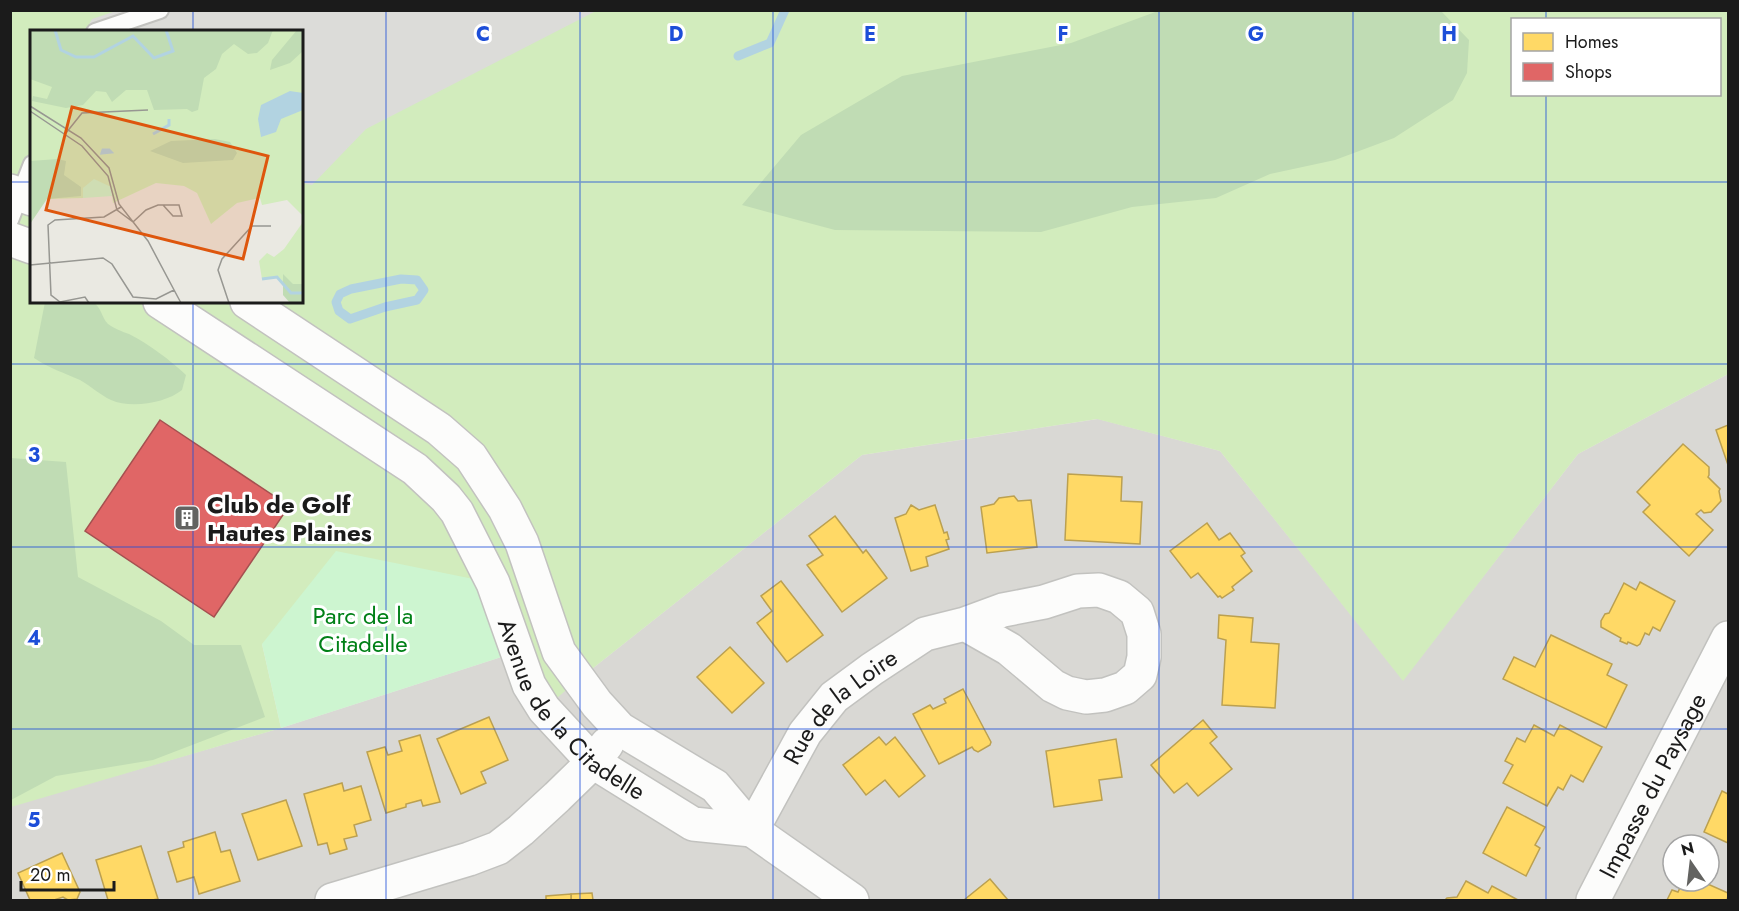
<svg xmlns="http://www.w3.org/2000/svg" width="1739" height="911" font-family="Jost,sans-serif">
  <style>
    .residential { fill: #d9d8d4; fill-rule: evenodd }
    .grass { fill: #d2ecbd; fill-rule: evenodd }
    .forest { fill: #c0dcb4 }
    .park { fill: #cdf5d0 }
    .parking { fill: #dcdcd9 }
    .homes { fill: #ffd966; stroke: #bba050; stroke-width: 1.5 }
    .shops { fill: #e06666; stroke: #a55050; stroke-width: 1.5 }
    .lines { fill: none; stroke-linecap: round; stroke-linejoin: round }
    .stream { stroke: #b2d3e1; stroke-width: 9 }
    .lane-casing { stroke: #c2c2bf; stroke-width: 20 }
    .street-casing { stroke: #c2c2bf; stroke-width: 36 }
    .lane { stroke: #fcfcfb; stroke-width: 16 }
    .street { stroke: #fcfcfb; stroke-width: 33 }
    .grid { fill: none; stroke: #1d4ed8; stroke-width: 1.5; stroke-opacity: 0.55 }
    .labels { text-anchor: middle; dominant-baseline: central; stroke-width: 6; stroke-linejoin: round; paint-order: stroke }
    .poi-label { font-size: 24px; font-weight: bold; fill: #1b1b1b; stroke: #fff; text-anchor: start }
    .park-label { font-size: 24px; fill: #018017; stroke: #fff }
    .street-label { font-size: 24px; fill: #1b1b1b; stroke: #fff }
    .inset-river { fill: none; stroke: #b2d3e1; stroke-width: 3 }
    .inset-road { fill: none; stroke: #979792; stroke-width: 1.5 }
    .view { fill: #de560d; fill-opacity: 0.15; stroke: #de560d; stroke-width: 3 }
    .inset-edge { fill: none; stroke: #1b1b1b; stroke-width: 3 }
    .grid-label { font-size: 20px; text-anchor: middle; font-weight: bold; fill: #1d4ed8; stroke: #fff; stroke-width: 6; stroke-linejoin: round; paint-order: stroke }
  </style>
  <rect width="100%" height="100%" fill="#eae9e2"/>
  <path class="residential" d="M1728,374V900H11V806L281,728L517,652L578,680L862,455L1098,419L1220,451L1403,680L1578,454ZM1673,845H1709V881H1673Z"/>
  <path class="grass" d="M11,11H1728V374L1578,454L1403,681L1220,451L1097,419L862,455L578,680L544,709L492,583L262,644L281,728L11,807ZM1512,20H1720V94H1512ZM32,32H302V302H32Z"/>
  <g class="forest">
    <polygon points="1158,11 1441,11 1469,40 1467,73 1453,100 1394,138 1335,160 1270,174 1216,198 1132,207 1041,232 835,230 742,205 801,135 902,76 1071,43"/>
    <path d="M45,302C54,301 85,299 92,302C102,307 101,317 108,324C115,329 121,331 129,334C149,344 170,360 186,375L182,390C166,403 131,409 111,400C100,395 91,386 80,380C64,373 49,368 34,358Z"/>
    <polygon points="11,458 66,462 78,577 161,621 194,645 241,645 265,717 153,760 56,776 11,800"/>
  </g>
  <polygon class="park" points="336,551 493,583 517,652 281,728 262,644"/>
  <polygon class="parking" points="119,10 596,11 366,129 312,185 302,183 302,32 85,32 92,19"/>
  <g class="homes">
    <polygon points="1728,425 1728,465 1716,430"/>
    <polygon points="1683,444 1709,467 1709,475 1708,477 1720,489 1719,491 1721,501 1711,512 1704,513 1701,510 1696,514 1713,530 1689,556 1643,512 1650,505 1637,492"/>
    <polygon points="1068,474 1122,477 1121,501 1142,502 1140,544 1065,540"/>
    <polygon points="1014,496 1018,501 1031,500 1037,547 987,553 981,507 994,504 999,498"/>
    <polygon points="911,505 919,510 935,505 944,533 947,532 949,539 946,540 949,549 926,557 928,566 911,571 895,518 906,514"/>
    <polygon points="835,516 863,553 866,550 887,578 842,612 807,565 823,555 809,536"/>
    <polygon points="1207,523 1219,540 1230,533 1245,553 1241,556 1252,571 1232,587 1234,590 1222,598 1220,596 1218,597 1198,573 1191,578 1170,551"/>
    <polygon points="781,581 823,635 787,662 757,623 772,611 761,596"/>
    <polygon points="1640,582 1675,601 1660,631 1653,627 1649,635 1645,633 1640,644 1637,646 1628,642 1627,644 1620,641 1621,638 1601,627 1601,621 1605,614 1609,613 1624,583 1636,590"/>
    <polygon points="1219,615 1253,618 1251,642 1279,644 1275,708 1222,705 1226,640 1218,638"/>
    <polygon points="1551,635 1612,664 1607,675 1627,685 1606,728 1503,679 1514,657 1535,667"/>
    <polygon points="730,647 764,683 732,713 697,677"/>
    <polygon points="963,689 991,742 990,745 978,752 974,750 972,747 939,764 913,714 930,705 933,709 946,703 944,699"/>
    <polygon points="489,717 508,760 481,772 486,783 461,794 437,739"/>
    <polygon points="1203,720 1217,737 1210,743 1232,769 1198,796 1187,783 1174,793 1151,765"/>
    <polygon points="1534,725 1554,736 1560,725 1602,747 1583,782 1571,775 1563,790 1558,787 1547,806 1503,783 1513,765 1505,761 1517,738 1525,742"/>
    <polygon points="420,735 440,802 423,806 421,800 406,804 406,807 386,813 367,752 385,747 388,755 402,751 399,741"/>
    <polygon points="879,737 886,745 895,737 925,776 899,797 885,780 866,795 843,765"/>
    <polygon points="1116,739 1122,777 1099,780 1102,800 1054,807 1046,751"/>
    <polygon points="342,783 344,791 361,786 371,820 354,825 357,836 344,839 347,849 330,854 327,843 318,845 304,794"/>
    <polygon points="1722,791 1728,794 1728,843 1704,832"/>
    <polygon points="286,800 302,846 258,860 242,814"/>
    <polygon points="1507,807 1545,827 1535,845 1540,848 1526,876 1483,853"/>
    <polygon points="215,832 221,852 230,850 240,881 199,894 194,877 177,882 168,852 184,847 183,842"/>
    <polygon points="141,846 158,899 152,900 108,900 96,860"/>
    <polygon points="62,853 80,892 77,899 68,900 63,897 54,900 30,900 18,873"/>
    <polygon points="990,879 1008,900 964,900"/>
    <polygon points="1466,881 1488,893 1492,886 1518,900 1445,900 1447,898 1457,897"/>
    <polygon points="1683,881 1701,881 1728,893 1728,896 1727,900 1667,900 1672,890 1678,892"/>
    <polygon points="592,893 593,900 571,900 571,894"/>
    <polygon points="571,894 571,900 546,900 546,896"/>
  </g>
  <polygon class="shops" points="160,420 289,506 214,617 85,531"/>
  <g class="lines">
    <g class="stream">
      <polyline points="738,56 770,43 785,10"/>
      <polygon points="401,279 417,280 424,290 417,300 385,307 350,319 339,311 336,302 340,294 351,289"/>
    </g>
    <g class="lane-casing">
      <g id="lane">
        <polyline points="95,32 160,10"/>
        <polyline points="10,220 32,164"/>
      </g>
    </g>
    <g class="street-casing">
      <g id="street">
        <polyline points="10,191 32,199"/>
        <polyline points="10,239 32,247"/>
        <path id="s1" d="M160,302L415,469L446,498L457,512L493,583L529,685L544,709L593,762L693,824L752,830"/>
        <polyline points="247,302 439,429 471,457 505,509 522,543 559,652 597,704 620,729 715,786 752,830 852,900"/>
        <path id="s2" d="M752,830L805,733L834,697L872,669L925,634L965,624L1003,610L1044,602L1078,591L1099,590L1119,597L1137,612L1144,634V657L1140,675L1125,688L1105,695L1086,697L1067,693L1053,686L1009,649L965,624"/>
        <polyline points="332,900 469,859 498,848 521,830 557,797 593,762 607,744"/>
        <path id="s3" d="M1593,900L1728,638"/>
      </g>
    </g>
    <use href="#lane" class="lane"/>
    <use href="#street" class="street"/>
  </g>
  <path class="grid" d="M193,10V32M386,10V900M580,10V900M773,10V900M966,10V900M1159,10V900M1353,10V900M1546,10V20M1546,94V900M10,182H32M302,182H1728M193,302V900M10,364H1728M10,547H1728M10,729H1728"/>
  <defs>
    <g id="building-square" transform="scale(1.35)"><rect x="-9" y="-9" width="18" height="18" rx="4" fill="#636361" stroke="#fff"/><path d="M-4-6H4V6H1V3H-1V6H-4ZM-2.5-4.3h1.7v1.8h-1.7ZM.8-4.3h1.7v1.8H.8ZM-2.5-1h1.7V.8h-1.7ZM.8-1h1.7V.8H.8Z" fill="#fff"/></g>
  </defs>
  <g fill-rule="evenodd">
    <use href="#building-square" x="187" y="518"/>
  </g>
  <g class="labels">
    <g class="poi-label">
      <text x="207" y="504">Club de Golf<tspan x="207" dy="28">Hautes Plaines</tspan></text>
    </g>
    <g class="park-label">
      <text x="363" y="615">Parc de la<tspan x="363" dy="28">Citadelle</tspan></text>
    </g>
    <g class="street-label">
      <text stroke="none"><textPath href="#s1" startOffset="598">Avenue de la Citadelle</textPath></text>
      <text stroke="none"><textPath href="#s2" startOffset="154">Rue de la Loire</textPath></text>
      <text stroke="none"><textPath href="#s3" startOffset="129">Impasse du Paysage</textPath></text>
    </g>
  </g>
  <g transform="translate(30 30)">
    <rect width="273" height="273" fill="#eae9e2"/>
    <path d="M0,0H273V186L257,170L232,175L230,168L207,173L181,194L167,163L154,156L126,153L83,173L81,157L53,158V168L17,169L0,165ZM273,192V263H261L247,247L232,249L229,231L237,223L244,227L254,219Z" fill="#d2ecbd"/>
    <path d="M0,0H243L238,13L227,23L218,24L204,14L192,24L186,39L174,48L168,80L162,82L157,79L124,80L117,60H96L82,72L76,62L66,61L53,75L36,78L2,71L3,66L17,69L22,57L0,49ZM267,0H273V21L260,33L240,40L242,30ZM185,109L200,112L207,123L203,130L153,133L120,121L141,111ZM28,129L36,131L34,145L51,157V166L17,169L0,194V131ZM253,244L263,254H273V273H260L253,265Z" fill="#c0dcb4"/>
    <path d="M64,149L81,157L82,166L53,168V158Z" fill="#cdf5d0"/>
    <path d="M260,61L273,63V80L251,89L246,102L231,107L228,89L231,75Z" fill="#b2d3e1"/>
    <path class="inset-river" d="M25,0L31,20L46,27H64L103,6L124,28L143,21L136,0M123,104L139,95V89M73,120H79L81,122L72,123ZM232,249L247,247L261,263H273"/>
    <path class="inset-road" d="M0,76L51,108L79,138L89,174L118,211L151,273M0,81L52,116L78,146L87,180L103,192M36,103L52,83L118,80M103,192L116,180L128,175H149L152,186H143L133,175M0,235L73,228L82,234L103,267L126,269L144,260M59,273L55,267L30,272L21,265L18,195L25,190L74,187L91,177M199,273L188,240L192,229L222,196H241"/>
    <path class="view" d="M42,77L238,126L213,229L16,180Z"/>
    <rect width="273" height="273" class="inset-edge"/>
  </g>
  <g class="grid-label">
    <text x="483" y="41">C</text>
    <text x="676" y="41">D</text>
    <text x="870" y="41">E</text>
    <text x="1063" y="41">F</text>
    <text x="1256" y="41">G</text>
    <text x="1449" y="41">H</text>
    <text x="34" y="462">3</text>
    <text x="34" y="645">4</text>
    <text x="34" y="827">5</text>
  </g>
  <rect width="1739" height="911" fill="none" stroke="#1b1b1b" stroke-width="24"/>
  <rect x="1511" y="18" width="210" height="78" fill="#ffffff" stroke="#a4a4a4" stroke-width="1.5"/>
  <rect x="1523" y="33" width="30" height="18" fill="#ffd966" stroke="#a4a4a4" stroke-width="1.5"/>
  <text x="1565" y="48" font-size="18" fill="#1b1b1b">Homes</text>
  <rect x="1523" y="63" width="30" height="18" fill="#e06666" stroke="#a4a4a4" stroke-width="1.5"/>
  <text x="1565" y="78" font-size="18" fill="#1b1b1b">Shops</text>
  <g transform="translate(1691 863) rotate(346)"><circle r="28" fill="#ffffff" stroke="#a4a4a4" stroke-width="1.5"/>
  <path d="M0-4.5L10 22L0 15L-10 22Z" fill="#636361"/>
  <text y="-9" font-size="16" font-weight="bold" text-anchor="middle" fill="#1b1b1b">N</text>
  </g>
  <path d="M21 881v9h93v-9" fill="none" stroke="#1b1b1b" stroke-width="3"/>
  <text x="30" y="881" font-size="18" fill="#1b1b1b" stroke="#ffffff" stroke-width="4.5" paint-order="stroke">20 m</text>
</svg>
